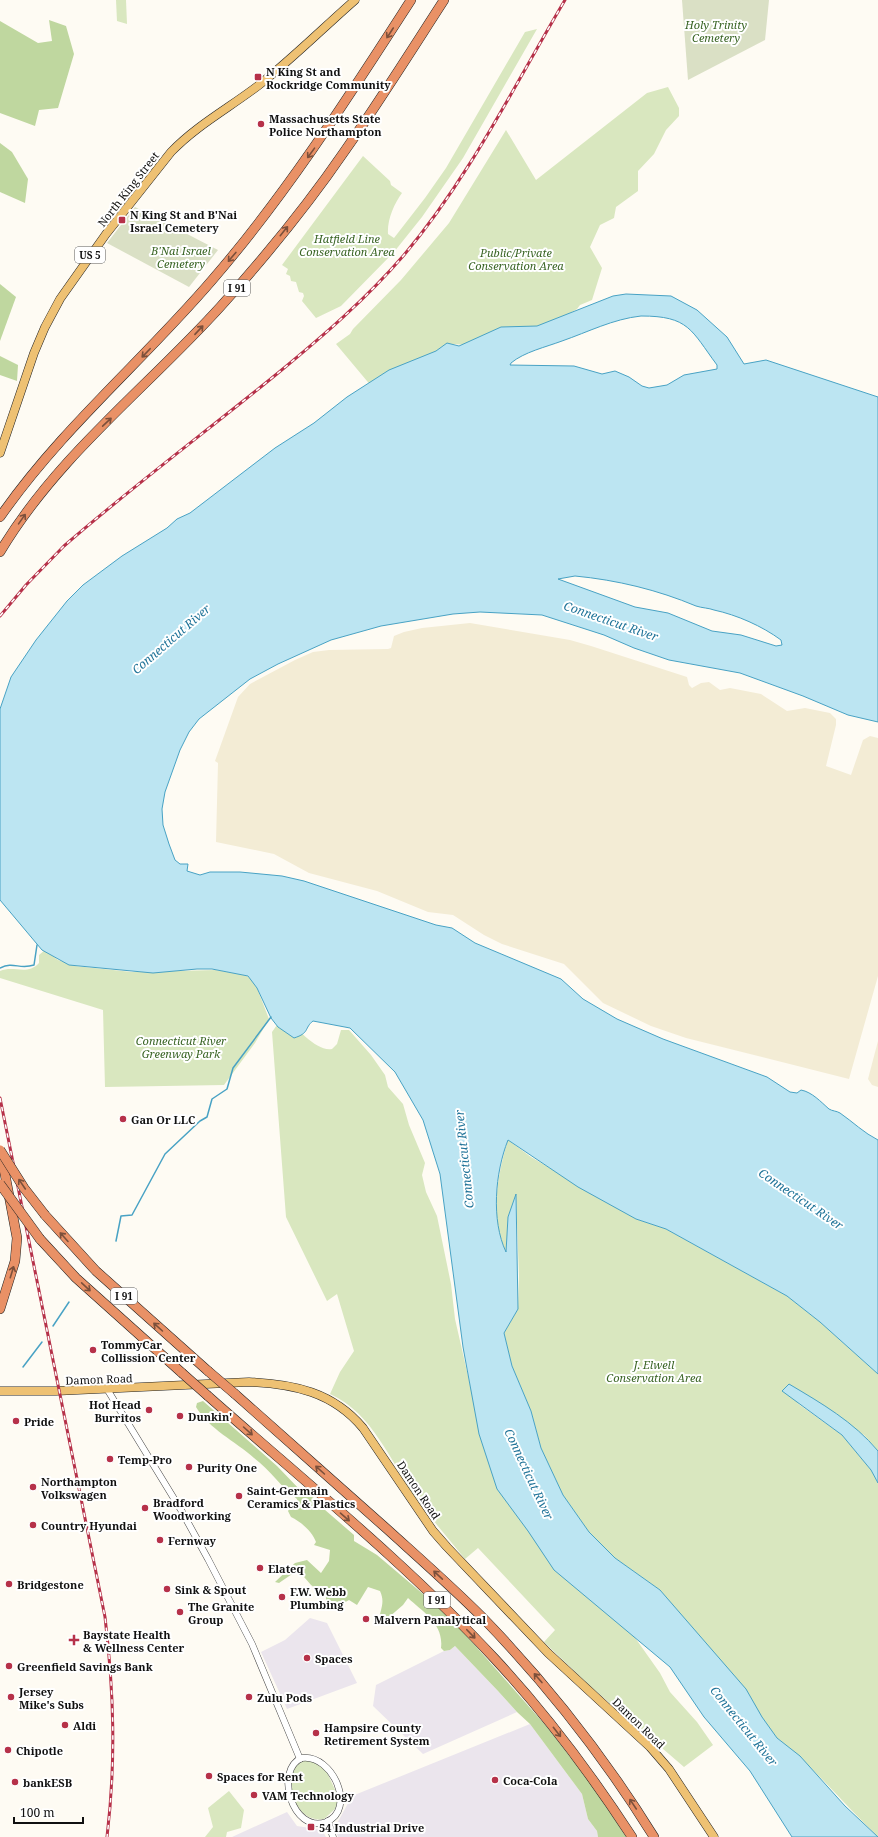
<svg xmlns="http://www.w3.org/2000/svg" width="878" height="1837" font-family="'Noto Serif',serif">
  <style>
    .industrial { fill: #ebe5ed }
    .farmland { fill: #f3ecd5 }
    .green { fill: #d9e7bf }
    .forest { fill: #bfd79f }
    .cemetery { fill: #dae0c5 }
    .water { fill: #bce5f2; stroke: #48a2c4; fill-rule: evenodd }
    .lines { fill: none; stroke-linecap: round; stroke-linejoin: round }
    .stream { stroke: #48a2c4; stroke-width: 1.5 }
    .minor-casing { stroke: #434343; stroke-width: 7 }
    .major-casing { stroke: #212121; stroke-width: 9 }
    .highway-casing { stroke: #212121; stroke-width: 10 }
    .minor { stroke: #fff; stroke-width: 6 }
    .major { stroke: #eec173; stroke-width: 8 }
    .highway { stroke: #e99166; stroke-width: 9 }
    .rail-casing { stroke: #b63149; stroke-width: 3 }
    .rail { stroke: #fff; stroke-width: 1.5; stroke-dasharray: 4.5; stroke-linecap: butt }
    .highway-bridge-casing { stroke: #212121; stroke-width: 10; stroke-linecap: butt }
    .highway-bridge { stroke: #e99166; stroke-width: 9 }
    .oneway { stroke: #7c503b }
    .poi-dot { fill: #b63149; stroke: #fff; stroke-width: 1.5 }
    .labels { text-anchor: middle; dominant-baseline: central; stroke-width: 4; stroke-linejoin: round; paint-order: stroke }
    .shield { fill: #fff; stroke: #585858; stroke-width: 1 }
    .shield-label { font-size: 10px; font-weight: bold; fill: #101010 }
    .park-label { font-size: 11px; font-style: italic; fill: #396424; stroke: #fff }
    .poi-label { font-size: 11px; font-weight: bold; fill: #101010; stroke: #fff; text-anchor: start }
    .street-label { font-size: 11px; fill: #101010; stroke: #fff }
    .water-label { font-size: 12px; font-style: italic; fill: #217499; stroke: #fff }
  </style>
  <rect width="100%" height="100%" fill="#fefbf3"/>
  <g class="industrial">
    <polygon points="310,1618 327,1623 357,1683 287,1709 261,1652 285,1640"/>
    <polygon points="455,1646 498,1691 517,1712 423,1754 373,1706 376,1685 444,1651 450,1650"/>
    <polygon points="530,1724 582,1794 588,1819 597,1831 598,1837 338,1837 335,1827 352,1796"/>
    <polygon points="287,1812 297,1826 322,1830 326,1837 232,1837"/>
  </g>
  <g class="farmland">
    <polygon points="470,623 570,640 591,646 687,677 689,685 692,688 701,683 709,682 720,690 730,688 761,694 787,711 805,708 830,713 836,719 836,725 826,766 851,775 863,740 870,736 878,738 878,976 849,1079 686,1038 651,1026 603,1003 564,964 502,944 484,935 453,915 428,912 377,891 309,873 274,854 216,842 218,763 215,761 238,697 250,684 295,660 313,652 329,650 388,649 391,648 394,636 404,632 422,628"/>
    <polygon points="878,1041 878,1087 872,1085 868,1079"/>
  </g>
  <g class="green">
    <polygon points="116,0 126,0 127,24 117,21"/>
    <path d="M537,29L463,158L422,217L394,252L341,306L316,318L302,301L304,296L303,293L299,292L296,282L291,281L290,276L286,274L288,269L282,265L363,156L390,181L391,185L402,193C394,204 387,220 388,234L394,238L425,198L446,168L525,32Z"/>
    <polygon points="668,87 679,108 679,116 666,130 654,154 638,171 638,191 616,207 614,218 600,225 590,247 602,268 592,300 580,305 577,309 545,328 480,346 453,344 372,387 336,344 350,334 353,329 401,280 449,223 506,130 536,180 647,93"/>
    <path d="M45,950L58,960L75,966L132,972L216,970L245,975L253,980L257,988L269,1019L255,1043L224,1085L105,1087L103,1010L0,978V971C14,965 27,976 39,963V955Z"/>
    <path d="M284,1015C295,1026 316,1052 332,1049L337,1044L341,1030H349L371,1055L385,1075L388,1087L403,1104L409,1125L425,1163L422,1175L426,1192L437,1216L451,1284L455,1319L471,1389L525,1526L544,1550L631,1632L660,1673L670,1692L697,1722L713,1745L684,1767L590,1686L544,1642L555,1630L478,1548L465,1559C449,1539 432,1520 417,1499C391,1463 373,1413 330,1394L340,1372L354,1351L337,1294L327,1301L286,1217L272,1032Z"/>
    <path d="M508,1140L531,1157L636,1219L666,1229L787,1296L820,1322L878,1374V1451L864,1435L797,1403L842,1435L871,1470L878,1483V1837C844,1804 814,1767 777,1738L660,1590L615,1558L589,1532L563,1495L541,1448L531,1411L512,1366L504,1333L518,1309L519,1276L516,1195L508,1217L506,1253C503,1247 500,1239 498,1233C493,1202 499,1169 508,1140Z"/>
    <path d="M310,1760L324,1766L337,1794L338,1801L335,1809L324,1819C290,1825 277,1761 310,1760Z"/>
    <polygon points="229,1791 244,1810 241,1828 227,1832 226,1837 205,1837 213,1827 208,1808"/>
  </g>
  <g class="forest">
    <polygon points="49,20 66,26 74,54 58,108 39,110 35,126 0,113 0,21 38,43 52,41"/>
    <polygon points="0,143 12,152 28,179 25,203 0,192"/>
    <polygon points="0,284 16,297 0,341"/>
    <polygon points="0,356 18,365 17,381 0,375"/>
    <path d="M203,1401L277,1466L303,1493L314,1498L317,1503L354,1535V1541L377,1555L449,1616L547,1727L595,1789L626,1837H598L597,1831L588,1819L582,1794L530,1724L517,1712L498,1691L455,1646L450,1650L444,1651L441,1648C444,1624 423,1612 408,1598L403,1605L381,1624L379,1623C379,1610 386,1604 380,1591L368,1587L357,1605L349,1600L331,1610L326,1608V1596H320V1592L311,1585L298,1570L279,1583L275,1582L295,1563L307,1560L321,1573L329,1561L330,1550L314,1545L316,1542C312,1531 301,1522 291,1517L288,1511L291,1506L298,1504L297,1499C281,1487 270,1470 254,1458C235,1441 209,1429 196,1407L197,1403Z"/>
  </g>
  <g class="cemetery">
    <polygon points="682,0 769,0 765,40 688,80"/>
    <polygon points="135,207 218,250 189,287 107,243"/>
  </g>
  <g class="water">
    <path d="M626,294L671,296L697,310L727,337L744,364L766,360L878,397V722L848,715L803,696L740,673L669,660L634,648L604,635L542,615L480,612L453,614L381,626L331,640L278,664L250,679L199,719L189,732L180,750L165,792L162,809L163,825L169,844L175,860L180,864H188L187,871L200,875L210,872H240L282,876L304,881L436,925L452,928L475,943L561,979L583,999L617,1019L663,1039L767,1077L790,1092L797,1093L801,1090C812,1092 821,1102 829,1109C832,1111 837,1111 840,1113C853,1122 864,1133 878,1140V1374L820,1322L787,1296L666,1229L636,1219L578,1187L508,1140C495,1173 491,1220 506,1252L508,1217L516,1194L518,1309L504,1333L512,1366L531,1411L541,1448L563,1495L589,1532L615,1558L660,1590L746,1689L762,1717L777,1738L800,1756L845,1806L878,1837H792L750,1771L704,1717L670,1667L554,1570L528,1531L497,1489L479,1434L463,1347L440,1174L423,1120L395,1072L350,1028L313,1021C304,1028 310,1033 294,1038L278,1027L271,1018L257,988L248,976L212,969H197L153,973L69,965L42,950L0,900V709L11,677L36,640L67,601L83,585L122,556L167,528L177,519L190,513L275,448L314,423L347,397L389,370L436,351L447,343L459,346L501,327L537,326L613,296ZM641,316C689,316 691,330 717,365V369L684,375L667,385L649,388L642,386L629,377L615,371L602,374L574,366L510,365L511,363C524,352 546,347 562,341C588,332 613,319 641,316ZM575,576C617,580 658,590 696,606C702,608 709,608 714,610C737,615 762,626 781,640L782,645L776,646L741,635L712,631L668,613L635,607L558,579Z"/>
    <path d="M789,1384C821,1403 854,1422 878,1451V1483L871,1470L842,1435L782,1391Z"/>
  </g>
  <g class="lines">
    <g class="stream">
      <path d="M0,968C14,961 19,970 34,965L37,945"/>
      <polyline points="116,1241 121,1216 132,1215 165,1154 200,1121 207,1117 212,1099 227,1089 233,1068 271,1017"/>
      <polyline points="53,1326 69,1302"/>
      <polyline points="23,1367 42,1342"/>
    </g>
    <g class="minor-casing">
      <g id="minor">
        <polyline points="107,1389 181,1510 208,1559 252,1644 300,1759"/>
        <path d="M302,1758C333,1754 357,1810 326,1822C292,1834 274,1769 302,1758Z"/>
        <polyline points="328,1821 333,1837"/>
      </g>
    </g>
    <g class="major-casing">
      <g id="major">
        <path d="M0,453L34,353L45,327L60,299L106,234L171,152C197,125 229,108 259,85C292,59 323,28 355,0"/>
        <path d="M0,1391H56L249,1382C294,1384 333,1392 363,1428L433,1531L447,1547L548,1653L650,1747L669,1769L714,1837"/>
      </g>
    </g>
    <g class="highway-casing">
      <g id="highway">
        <path d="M0,517C61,429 144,360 213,279C288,192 349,96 411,0"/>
        <path d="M0,552C57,456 148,387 221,306C265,257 307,206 344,152C379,102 411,51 444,0"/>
        <polyline points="45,1215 96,1271 208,1371"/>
        <polyline points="40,1239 76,1278 182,1373"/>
        <polyline points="0,1309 15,1261 17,1238 1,1153"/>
        <path d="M235,1394C286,1439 336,1484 387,1529C419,1558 451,1586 482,1617C547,1684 605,1758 654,1837"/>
        <path d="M208,1396C305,1482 407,1564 495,1659C546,1714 591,1774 632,1837"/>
      </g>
    </g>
    <use href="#minor" class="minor"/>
    <use href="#major" class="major"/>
    <use href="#highway" class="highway"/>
    <g class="rail-casing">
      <g id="rail">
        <path d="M0,616L26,585L64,546C133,486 207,431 278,373C323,336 366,299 404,255C469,178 514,86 565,0"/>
        <path d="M0,1098L105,1617C114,1693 116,1761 107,1837"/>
      </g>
    </g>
    <use href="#rail" class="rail"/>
    <g class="highway-bridge-casing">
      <g id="highway-bridge">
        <polyline points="0,1150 24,1188 45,1215"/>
        <polyline points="0,1184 40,1239"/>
        <polyline points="208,1371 235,1394"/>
        <polyline points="182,1373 208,1396"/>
      </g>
    </g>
    <use href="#highway-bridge" class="highway-bridge"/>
  </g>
  <defs><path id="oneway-shaft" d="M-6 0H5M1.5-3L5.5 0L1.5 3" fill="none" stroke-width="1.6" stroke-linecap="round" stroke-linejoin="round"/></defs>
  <g class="oneway">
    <use href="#oneway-shaft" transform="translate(390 33) rotate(123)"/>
    <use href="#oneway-shaft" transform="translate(311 153) rotate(126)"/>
    <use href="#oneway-shaft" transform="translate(284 231) rotate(-51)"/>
    <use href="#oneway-shaft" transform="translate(232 257) rotate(130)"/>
    <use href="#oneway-shaft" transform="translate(199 330) rotate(-47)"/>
    <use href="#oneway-shaft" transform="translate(146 353) rotate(134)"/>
    <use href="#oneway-shaft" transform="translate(107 422) rotate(-43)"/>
    <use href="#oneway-shaft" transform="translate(22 519) rotate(-55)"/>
    <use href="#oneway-shaft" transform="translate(22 1184) rotate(-124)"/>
    <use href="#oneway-shaft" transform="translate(64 1237) rotate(-132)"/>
    <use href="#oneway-shaft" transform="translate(12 1272) rotate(-73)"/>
    <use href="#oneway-shaft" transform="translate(86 1287) rotate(43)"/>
    <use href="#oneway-shaft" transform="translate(158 1327) rotate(-138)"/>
    <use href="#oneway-shaft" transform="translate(248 1431) rotate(42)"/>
    <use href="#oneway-shaft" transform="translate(320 1470) rotate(-138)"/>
    <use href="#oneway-shaft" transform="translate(345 1517) rotate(41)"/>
    <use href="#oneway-shaft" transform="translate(438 1575) rotate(-137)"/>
    <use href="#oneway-shaft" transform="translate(471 1634) rotate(46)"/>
    <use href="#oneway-shaft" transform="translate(538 1678) rotate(-131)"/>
    <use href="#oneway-shaft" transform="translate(557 1732) rotate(52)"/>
    <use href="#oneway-shaft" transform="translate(633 1804) rotate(-124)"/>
  </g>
  <g class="poi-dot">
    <rect x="254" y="73" width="8" height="8" rx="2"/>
    <circle cx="261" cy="124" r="4"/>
    <rect x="118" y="216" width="8" height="8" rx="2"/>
    <circle cx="123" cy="1119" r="4"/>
    <circle cx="93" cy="1350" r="4"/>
    <circle cx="149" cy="1410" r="4"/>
    <circle cx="180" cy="1416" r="4"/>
    <circle cx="16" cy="1421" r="4"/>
    <circle cx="110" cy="1459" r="4"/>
    <circle cx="189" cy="1467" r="4"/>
    <circle cx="33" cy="1487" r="4"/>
    <circle cx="239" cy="1496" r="4"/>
    <circle cx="145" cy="1508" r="4"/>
    <circle cx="33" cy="1525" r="4"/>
    <circle cx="160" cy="1540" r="4"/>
    <circle cx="260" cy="1568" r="4"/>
    <circle cx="9" cy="1584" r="4"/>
    <circle cx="167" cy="1589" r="4"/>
    <circle cx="282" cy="1597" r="4"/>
    <circle cx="180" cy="1612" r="4"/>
    <circle cx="366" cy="1619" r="4"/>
    <path d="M72 1634h4v4h4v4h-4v4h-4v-4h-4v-4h4z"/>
    <circle cx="307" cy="1658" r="4"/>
    <circle cx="9" cy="1666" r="4"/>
    <circle cx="11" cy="1697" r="4"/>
    <circle cx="249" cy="1697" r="4"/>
    <circle cx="65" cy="1725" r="4"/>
    <circle cx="316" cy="1733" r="4"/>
    <circle cx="8" cy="1750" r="4"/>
    <circle cx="209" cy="1776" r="4"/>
    <circle cx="495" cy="1780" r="4"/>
    <circle cx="15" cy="1782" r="4"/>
    <circle cx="254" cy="1795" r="4"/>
    <rect x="307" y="1823" width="8" height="8" rx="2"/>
  </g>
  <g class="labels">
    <g class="shield">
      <rect x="75" y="247" width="30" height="16" rx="3"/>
      <rect x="224" y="280" width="26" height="16" rx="3"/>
      <rect x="111" y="1288" width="26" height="16" rx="3"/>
      <rect x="424" y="1592" width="26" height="16" rx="3"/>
    </g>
    <g class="shield-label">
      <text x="90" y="255">US 5</text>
      <text x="237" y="288">I 91</text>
      <text x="124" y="1296">I 91</text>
      <text x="437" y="1600">I 91</text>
    </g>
    <g class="park-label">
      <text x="716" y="24">Holy Trinity<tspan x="716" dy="13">Cemetery</tspan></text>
      <text x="347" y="238">Hatfield Line<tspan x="347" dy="13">Conservation Area</tspan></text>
      <text x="181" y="250">B'Nai Israel<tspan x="181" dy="13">Cemetery</tspan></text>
      <text x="516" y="252">Public/Private<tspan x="516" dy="13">Conservation Area</tspan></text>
      <text x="181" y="1040">Connecticut River<tspan x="181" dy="13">Greenway Park</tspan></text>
      <text x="654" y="1364">J. Elwell<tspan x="654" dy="13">Conservation Area</tspan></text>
    </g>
    <g class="poi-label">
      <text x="266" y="71">N King St and<tspan x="266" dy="13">Rockridge Community</tspan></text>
      <text x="269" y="118">Massachusetts State<tspan x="269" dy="13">Police Northampton</tspan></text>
      <text x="130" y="214">N King St and B'Nai<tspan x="130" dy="13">Israel Cemetery</tspan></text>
      <text x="131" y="1119">Gan Or LLC</text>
      <text x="101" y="1344">TommyCar<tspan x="101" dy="13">Collission Center</tspan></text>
      <text x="141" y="1404" text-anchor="end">Hot Head<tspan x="141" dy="13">Burritos</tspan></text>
      <text x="188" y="1416">Dunkin'</text>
      <text x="24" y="1421">Pride</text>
      <text x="118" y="1459">Temp-Pro</text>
      <text x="197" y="1467">Purity One</text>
      <text x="41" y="1481">Northampton<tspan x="41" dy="13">Volkswagen</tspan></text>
      <text x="247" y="1490">Saint-Germain<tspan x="247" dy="13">Ceramics &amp; Plastics</tspan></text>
      <text x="153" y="1502">Bradford<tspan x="153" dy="13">Woodworking</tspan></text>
      <text x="41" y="1525">Country Hyundai</text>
      <text x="168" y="1540">Fernway</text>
      <text x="268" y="1568">Elateq</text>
      <text x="17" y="1584">Bridgestone</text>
      <text x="175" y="1589">Sink &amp; Spout</text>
      <text x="290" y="1591">F.W. Webb<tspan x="290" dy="13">Plumbing</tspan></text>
      <text x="188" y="1606">The Granite<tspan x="188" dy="13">Group</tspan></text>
      <text x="374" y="1619">Malvern Panalytical</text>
      <text x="83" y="1634">Baystate Health<tspan x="83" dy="13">&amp; Wellness Center</tspan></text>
      <text x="315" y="1658">Spaces</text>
      <text x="17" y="1666">Greenfield Savings Bank</text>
      <text x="19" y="1691">Jersey<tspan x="19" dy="13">Mike's Subs</tspan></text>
      <text x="257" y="1697">Zulu Pods</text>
      <text x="73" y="1725">Aldi</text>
      <text x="324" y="1727">Hampsire County<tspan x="324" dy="13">Retirement System</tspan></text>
      <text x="16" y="1750">Chipotle</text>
      <text x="217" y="1776">Spaces for Rent</text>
      <text x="503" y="1780">Coca-Cola</text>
      <text x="23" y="1782">bankESB</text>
      <text x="262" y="1795">VAM Technology</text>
      <text x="319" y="1827">54 Industrial Drive</text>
    </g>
    <g class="street-label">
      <text transform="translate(128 189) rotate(-52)">North King Street</text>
      <text transform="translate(99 1379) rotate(-2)">Damon Road</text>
      <text transform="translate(419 1490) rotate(56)">Damon Road</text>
      <text transform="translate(639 1723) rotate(44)">Damon Road</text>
    </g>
    <g class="water-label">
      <text transform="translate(611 621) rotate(19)">Connecticut River</text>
      <text transform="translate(171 639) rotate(-41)">Connecticut River</text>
      <text transform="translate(464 1159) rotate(-96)">Connecticut River</text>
      <text transform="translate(801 1199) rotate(34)">Connecticut River</text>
      <text transform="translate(529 1474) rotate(65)">Connecticut River</text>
      <text transform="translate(744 1726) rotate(51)">Connecticut River</text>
    </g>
  </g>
  <path d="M14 1817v6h69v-6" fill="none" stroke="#101010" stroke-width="2"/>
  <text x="20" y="1817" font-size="12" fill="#101010" stroke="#ffffff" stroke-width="3" paint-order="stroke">100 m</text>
</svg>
